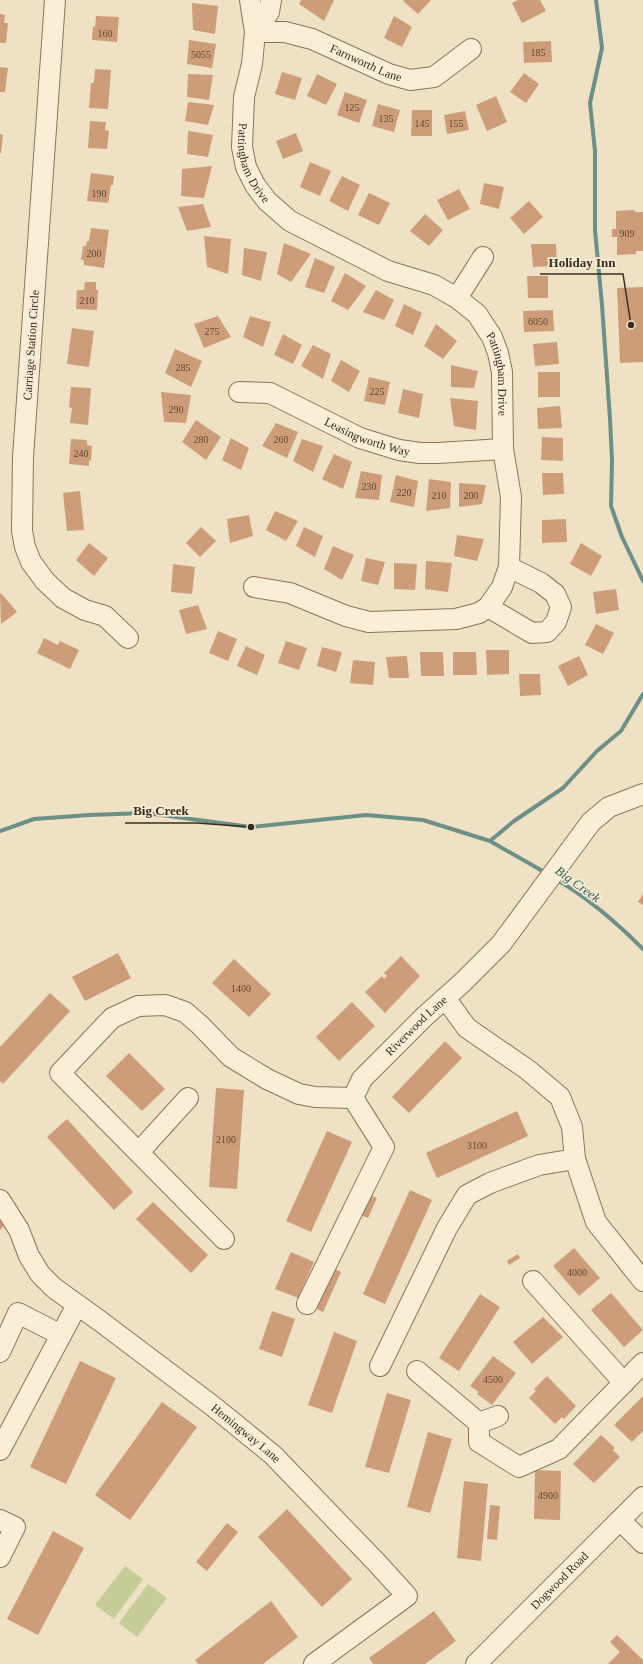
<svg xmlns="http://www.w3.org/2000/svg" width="643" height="1664" font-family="'Times New Roman',serif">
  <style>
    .green { fill: #c6cd98 }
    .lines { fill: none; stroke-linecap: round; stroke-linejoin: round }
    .stream { stroke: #6c9088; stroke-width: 4 }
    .building { fill: #cd9d79 }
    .minor-casing { stroke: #89745a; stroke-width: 22 }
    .minor { stroke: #f9efd7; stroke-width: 20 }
    .labels { text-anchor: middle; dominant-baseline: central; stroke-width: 3.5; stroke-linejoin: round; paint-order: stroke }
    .number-label { font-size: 10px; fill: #5e4835 }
    .street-label { font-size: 12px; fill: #392c1e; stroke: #f6ecd4 }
    .water-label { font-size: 13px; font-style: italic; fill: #2d5957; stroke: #f6ecd4 }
    .leader { fill: none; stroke: #392c1e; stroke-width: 1.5 }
    .callout-dot { fill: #392c1e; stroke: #f6ecd4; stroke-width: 1.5 }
    .callout-label { font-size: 13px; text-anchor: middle; font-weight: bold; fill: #392c1e; stroke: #f6ecd4; stroke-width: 3.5; stroke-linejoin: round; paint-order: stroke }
  </style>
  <rect width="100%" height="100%" fill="#efe2c4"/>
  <g class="green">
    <polygon points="125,1566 143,1579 114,1619 95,1605"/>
    <polygon points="148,1584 167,1598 137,1637 119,1623"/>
  </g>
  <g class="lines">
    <g class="stream">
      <polyline points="596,0 602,48 590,103 595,151 595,230 602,305 610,419 612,460 611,506 622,537 643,581"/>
      <polyline points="0,831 34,819 89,815 146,813 251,827 366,815 423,820 490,841 546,873"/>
      <polyline points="490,841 514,821 563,788 597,751 621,731 643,694"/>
      <path d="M555,879C586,896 618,924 643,949"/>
    </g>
  </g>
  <g class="building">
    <polygon points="301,0 334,0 324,21 299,4"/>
    <polygon points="404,0 431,0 418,14 403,1"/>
    <polygon points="518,0 540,0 546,11 522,23 512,3"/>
    <polygon points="192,3 218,6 215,34 193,30"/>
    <polygon points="0,14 5,15 4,23 8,23 6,43 0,43"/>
    <polygon points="96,16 119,17 117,42 92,40 93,26 95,27"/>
    <polygon points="394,16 412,27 402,47 384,38"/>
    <polygon points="189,40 216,44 212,68 187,64"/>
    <polygon points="551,41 552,62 524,63 523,42"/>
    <polygon points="0,67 8,68 5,92 0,92"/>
    <polygon points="95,69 111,70 108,109 89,108 91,83 94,83"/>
    <polygon points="282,72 302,78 295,100 275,94"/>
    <polygon points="524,73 539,84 526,103 510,92"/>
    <polygon points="188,74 213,75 209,100 187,97"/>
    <polygon points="317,74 337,84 326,105 307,96"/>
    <polygon points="345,92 367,100 359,123 337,115"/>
    <polygon points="496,96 507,122 487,131 476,105"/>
    <polygon points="188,102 214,105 208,125 185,121"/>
    <polygon points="378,104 400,110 394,132 372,126"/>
    <polygon points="412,110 432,110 432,136 411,136"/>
    <polygon points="465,111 469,130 447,134 444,115"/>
    <polygon points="90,121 106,122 105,130 109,131 107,149 88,148"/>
    <polygon points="188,131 213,135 208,157 187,154"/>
    <polygon points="296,133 303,151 283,159 276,141"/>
    <polygon points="0,134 3,135 1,153 0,153"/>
    <polygon points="310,162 331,171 320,196 300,187"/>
    <polygon points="212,166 204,198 181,196 182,169"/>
    <polygon points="91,173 114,176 113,185 111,185 108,203 87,201"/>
    <polygon points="342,176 360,185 348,211 329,201"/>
    <polygon points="484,183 504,187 499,209 480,204"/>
    <polygon points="459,189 470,209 448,220 437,200"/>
    <polygon points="369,193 390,203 379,225 358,215"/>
    <polygon points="529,201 543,217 524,234 510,218"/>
    <polygon points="203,204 211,227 187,231 178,207"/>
    <polygon points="634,210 635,212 643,212 643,251 636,251 636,254 617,255 617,237 612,237 612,229 616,229 616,211"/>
    <polygon points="425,214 443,230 429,246 410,231"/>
    <polygon points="91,228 109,230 104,268 84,265 84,260 81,260 83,246 86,246 87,241 89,241"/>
    <polygon points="204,236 231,239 228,274 207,267"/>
    <polygon points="284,243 311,254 291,282 277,274"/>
    <polygon points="531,244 556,244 557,266 533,267"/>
    <polygon points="244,248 267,252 261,281 242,275"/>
    <polygon points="315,258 335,267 324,293 305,287"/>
    <polygon points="345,273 366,286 348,310 331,301"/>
    <polygon points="527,276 548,276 548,298 528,298"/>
    <polygon points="85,282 96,282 96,290 98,290 97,310 76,309 77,290 84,290"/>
    <polygon points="643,287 643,362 620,363 617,288"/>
    <polygon points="376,290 394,300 384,320 363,312"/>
    <polygon points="404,304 422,313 413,335 395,326"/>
    <polygon points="553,310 554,331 524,332 523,311"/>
    <polygon points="218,316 231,337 204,348 194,324"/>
    <polygon points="250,316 271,322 263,347 243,337"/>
    <polygon points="436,324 457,341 443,359 424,346"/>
    <polygon points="72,328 94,331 89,367 67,364"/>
    <polygon points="283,334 302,345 293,364 274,355"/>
    <polygon points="557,342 559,364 535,366 533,344"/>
    <polygon points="313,345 331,354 323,379 301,366"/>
    <polygon points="175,349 202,361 191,387 165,373"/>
    <polygon points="341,360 360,371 349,392 331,381"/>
    <polygon points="451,365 478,371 474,388 451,387"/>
    <rect x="538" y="372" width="22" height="25"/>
    <polygon points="369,377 390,382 385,405 364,401"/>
    <polygon points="71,387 91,388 88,425 70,423 72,408 69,407"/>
    <polygon points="403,389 423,394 419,418 398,413"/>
    <polygon points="161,392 191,395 186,423 164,422"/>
    <polygon points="450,398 478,401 476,430 454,426"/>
    <polygon points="560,406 562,428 538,429 537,408"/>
    <polygon points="196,420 221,437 206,460 182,442"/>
    <polygon points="276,423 298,432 287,458 262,446"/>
    <polygon points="542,437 563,438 563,461 541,460"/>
    <polygon points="231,438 249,448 241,470 222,460"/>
    <polygon points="71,439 87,440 87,445 92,446 91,461 89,460 89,466 69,464"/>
    <polygon points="302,439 323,446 313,472 293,461"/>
    <polygon points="334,454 352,462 343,489 322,479"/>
    <polygon points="361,471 382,475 379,500 355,498"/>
    <polygon points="542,473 563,473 564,494 543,495"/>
    <polygon points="396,475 418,481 414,507 390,502"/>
    <polygon points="429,479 451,482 450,508 426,511"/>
    <polygon points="459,483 486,485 482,504 459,507"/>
    <polygon points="80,491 84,530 67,531 63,493"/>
    <polygon points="275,511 298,521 286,541 266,530"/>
    <polygon points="249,515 253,536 230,543 227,519"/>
    <polygon points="566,519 567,542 542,543 542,520"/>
    <polygon points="201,527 216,541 200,557 186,543"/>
    <polygon points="304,527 323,536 315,557 296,546"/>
    <polygon points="457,535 484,539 477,561 454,556"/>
    <polygon points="89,543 108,558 94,576 76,560"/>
    <polygon points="581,543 602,556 591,576 570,564"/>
    <polygon points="333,546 354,555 342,580 324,569"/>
    <polygon points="366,558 385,562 378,585 361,581"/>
    <polygon points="426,561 452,563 448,592 425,589"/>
    <polygon points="394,563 417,564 415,590 394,589"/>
    <polygon points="173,564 195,567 192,594 171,592"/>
    <polygon points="616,589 619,610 596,614 593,592"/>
    <polygon points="1,593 17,612 1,624 0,594"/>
    <polygon points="198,605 207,629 186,634 179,610"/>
    <polygon points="596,624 614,633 603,654 585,645"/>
    <polygon points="218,631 237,639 228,661 209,653"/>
    <polygon points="44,638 58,645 60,641 79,650 70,669 37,653"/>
    <polygon points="286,641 307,648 299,670 278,663"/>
    <polygon points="246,646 265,655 257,675 237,666"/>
    <polygon points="322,647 342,652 336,672 317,666"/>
    <polygon points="486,650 509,650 509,674 487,675"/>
    <polygon points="420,652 443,652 444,676 421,676"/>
    <polygon points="453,652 476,652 477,675 453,675"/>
    <polygon points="407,656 409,678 389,678 386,657"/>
    <polygon points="579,656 588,675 568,686 558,666"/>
    <polygon points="353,660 375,662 373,685 350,683"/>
    <polygon points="519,674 540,674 541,695 520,696"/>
    <polygon points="643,894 643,905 638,902"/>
    <polygon points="118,953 131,978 85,1001 72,977"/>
    <polygon points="401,956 420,976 385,1013 365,992 382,976 384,979 387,976 384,973"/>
    <polygon points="234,959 271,994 249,1017 212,983"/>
    <polygon points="50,993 70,1011 3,1084 0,1081 0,1047"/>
    <polygon points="352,1002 375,1026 339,1061 316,1037"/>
    <polygon points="445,1041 462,1058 409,1113 392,1097"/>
    <polygon points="129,1053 165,1089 142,1111 106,1076"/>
    <polygon points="216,1088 244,1090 237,1189 209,1187"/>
    <polygon points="517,1111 528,1136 437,1178 426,1153"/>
    <polygon points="67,1119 133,1192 114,1210 47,1137"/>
    <polygon points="327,1131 352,1142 311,1232 286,1221"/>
    <polygon points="410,1190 432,1200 385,1304 363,1294"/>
    <polygon points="368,1194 377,1198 368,1218 359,1215"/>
    <polygon points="153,1202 208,1255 191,1273 136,1219"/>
    <polygon points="0,1219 6,1224 0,1230"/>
    <polygon points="574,1248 600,1278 579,1296 553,1266"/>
    <polygon points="291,1252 314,1262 298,1298 275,1289"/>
    <polygon points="518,1254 520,1258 509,1265 507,1261"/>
    <polygon points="333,1268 341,1272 323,1312 315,1308"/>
    <polygon points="611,1293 643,1330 624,1347 591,1310"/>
    <polygon points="480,1294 500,1307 459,1371 439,1358"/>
    <polygon points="272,1311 295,1319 282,1357 259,1349"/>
    <polygon points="543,1317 563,1337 532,1364 513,1342"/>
    <polygon points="334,1332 357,1341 332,1413 308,1405"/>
    <polygon points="493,1356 516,1373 492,1405 477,1394 479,1392 470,1386"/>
    <polygon points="80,1361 116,1378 66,1484 30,1467"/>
    <polygon points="547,1376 576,1406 564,1419 562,1417 555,1424 529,1398 536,1391 534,1389"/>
    <polygon points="387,1393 411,1400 389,1473 365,1467"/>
    <polygon points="643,1396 643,1431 632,1442 614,1425"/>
    <polygon points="162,1402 197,1427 130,1520 95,1495"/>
    <polygon points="428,1432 452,1439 430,1513 407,1507"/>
    <polygon points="601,1435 615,1448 613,1450 620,1457 594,1483 573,1464"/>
    <polygon points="535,1470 561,1471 560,1520 534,1519"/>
    <polygon points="464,1481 488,1484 481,1561 457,1558"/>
    <polygon points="490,1505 500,1506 497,1540 487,1539"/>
    <polygon points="287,1509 352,1579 322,1607 258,1537"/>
    <polygon points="227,1523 238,1532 207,1571 196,1562"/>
    <polygon points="53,1531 84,1548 38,1635 7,1619"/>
    <polygon points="271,1601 298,1637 263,1664 198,1664 195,1660"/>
    <polygon points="434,1611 456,1641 425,1664 373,1664 369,1658"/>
    <polygon points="617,1635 643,1660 643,1664 608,1664 620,1652 610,1642"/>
  </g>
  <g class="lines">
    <g class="minor-casing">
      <g id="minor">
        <polyline points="55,0 23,457 22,531 25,547 31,562 45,581 63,598 85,610 105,616 128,638"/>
        <path id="s1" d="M250,0L255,32L252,64L244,97L242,147L246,167L255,185L267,201L290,221L388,271L434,285L457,298L477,314L492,337L498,353L502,372L503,449L511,497L509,567L502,587L488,607L479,613L456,619L369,622L346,616L290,593L254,587"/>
        <path id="s2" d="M255,32H285L312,39L389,74L410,80L434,77L471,49"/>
        <polyline points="255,32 269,12 271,0"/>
        <polyline points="457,298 483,257"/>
        <path id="s3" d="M239,392L270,393L360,438L399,450L420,453H438L503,449"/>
        <polyline points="488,607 532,633 547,632 556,622 561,607 555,594 541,583 509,567"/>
        <polyline points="445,998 467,1028 528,1070 560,1097 572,1127 575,1159 596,1222 643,1281"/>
        <path id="s4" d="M353,1098L362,1079L424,1017L463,982L501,944L591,822L609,807L643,794"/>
        <polyline points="139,1152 188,1098"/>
        <path id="s5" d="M0,1200L19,1230L29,1256L40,1274L54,1288L100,1321L214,1407L273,1455L377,1563L407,1596L314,1664"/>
        <polyline points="224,1239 60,1073 112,1018 138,1006 165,1005 185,1012 200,1025 231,1057 267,1079 299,1094 315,1097 353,1098"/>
        <polyline points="533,1281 624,1383"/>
        <polyline points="307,1304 384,1147 353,1098"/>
        <polyline points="0,1352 18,1313 61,1335"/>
        <polyline points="380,1366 447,1228 467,1195 490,1183 539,1165 575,1159"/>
        <polyline points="417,1371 479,1423 479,1442 519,1467 559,1449 643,1363"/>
        <polyline points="479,1423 498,1416"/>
        <polyline points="0,1450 77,1305"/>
        <polyline points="0,1520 15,1527 0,1557"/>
        <polyline points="620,1520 643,1543"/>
        <path id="s6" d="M476,1664L643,1497"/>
      </g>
    </g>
    <use href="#minor" class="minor"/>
  </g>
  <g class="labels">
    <g class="number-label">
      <text x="105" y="33">160</text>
      <text x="538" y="52">185</text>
      <text x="201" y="54">5055</text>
      <text x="352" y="107">125</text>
      <text x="386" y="118">135</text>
      <text x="422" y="123">145</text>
      <text x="456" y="123">155</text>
      <text x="99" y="193">190</text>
      <text x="627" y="233">909</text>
      <text x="94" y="253">200</text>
      <text x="87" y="300">210</text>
      <text x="538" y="321">6050</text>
      <text x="212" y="331">275</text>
      <text x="183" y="367">285</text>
      <text x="377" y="391">225</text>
      <text x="176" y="409">290</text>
      <text x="201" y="439">280</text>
      <text x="281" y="439">260</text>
      <text x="81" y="453">240</text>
      <text x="369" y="486">230</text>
      <text x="404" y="492">220</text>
      <text x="439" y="495">210</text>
      <text x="471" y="495">200</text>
      <text x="241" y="988">1400</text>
      <text x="226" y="1139">2100</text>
      <text x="477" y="1145">3100</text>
      <text x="577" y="1272">4000</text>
      <text x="493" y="1379">4500</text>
      <text x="548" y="1495">4900</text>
    </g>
    <g class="street-label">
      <text stroke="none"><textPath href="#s2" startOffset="117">Farnworth Lane</textPath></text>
      <text stroke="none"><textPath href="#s1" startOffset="167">Pattingham Drive</textPath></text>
      <text transform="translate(31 345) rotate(-86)">Carriage Station Circle</text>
      <text stroke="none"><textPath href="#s1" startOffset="515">Pattingham Drive</textPath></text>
      <text stroke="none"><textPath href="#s3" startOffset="138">Leasingworth Way</textPath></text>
      <text stroke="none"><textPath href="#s4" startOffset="97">Riverwood Lane</textPath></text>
      <text stroke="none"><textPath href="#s5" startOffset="345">Hemingway Lane</textPath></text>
      <text stroke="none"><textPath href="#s6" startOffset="118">Dogwood Road</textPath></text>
    </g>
    <g class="water-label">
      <text transform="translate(578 884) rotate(36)">Big Creek</text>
    </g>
  </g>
  <path class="leader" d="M631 325L623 274H540M251 827L197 823H125"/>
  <g class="callout-dot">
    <circle cx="631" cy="325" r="4"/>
    <circle cx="251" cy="827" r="4"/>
  </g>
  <g class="callout-label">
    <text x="582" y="267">Holiday Inn</text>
    <text x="161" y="815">Big Creek</text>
  </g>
</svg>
